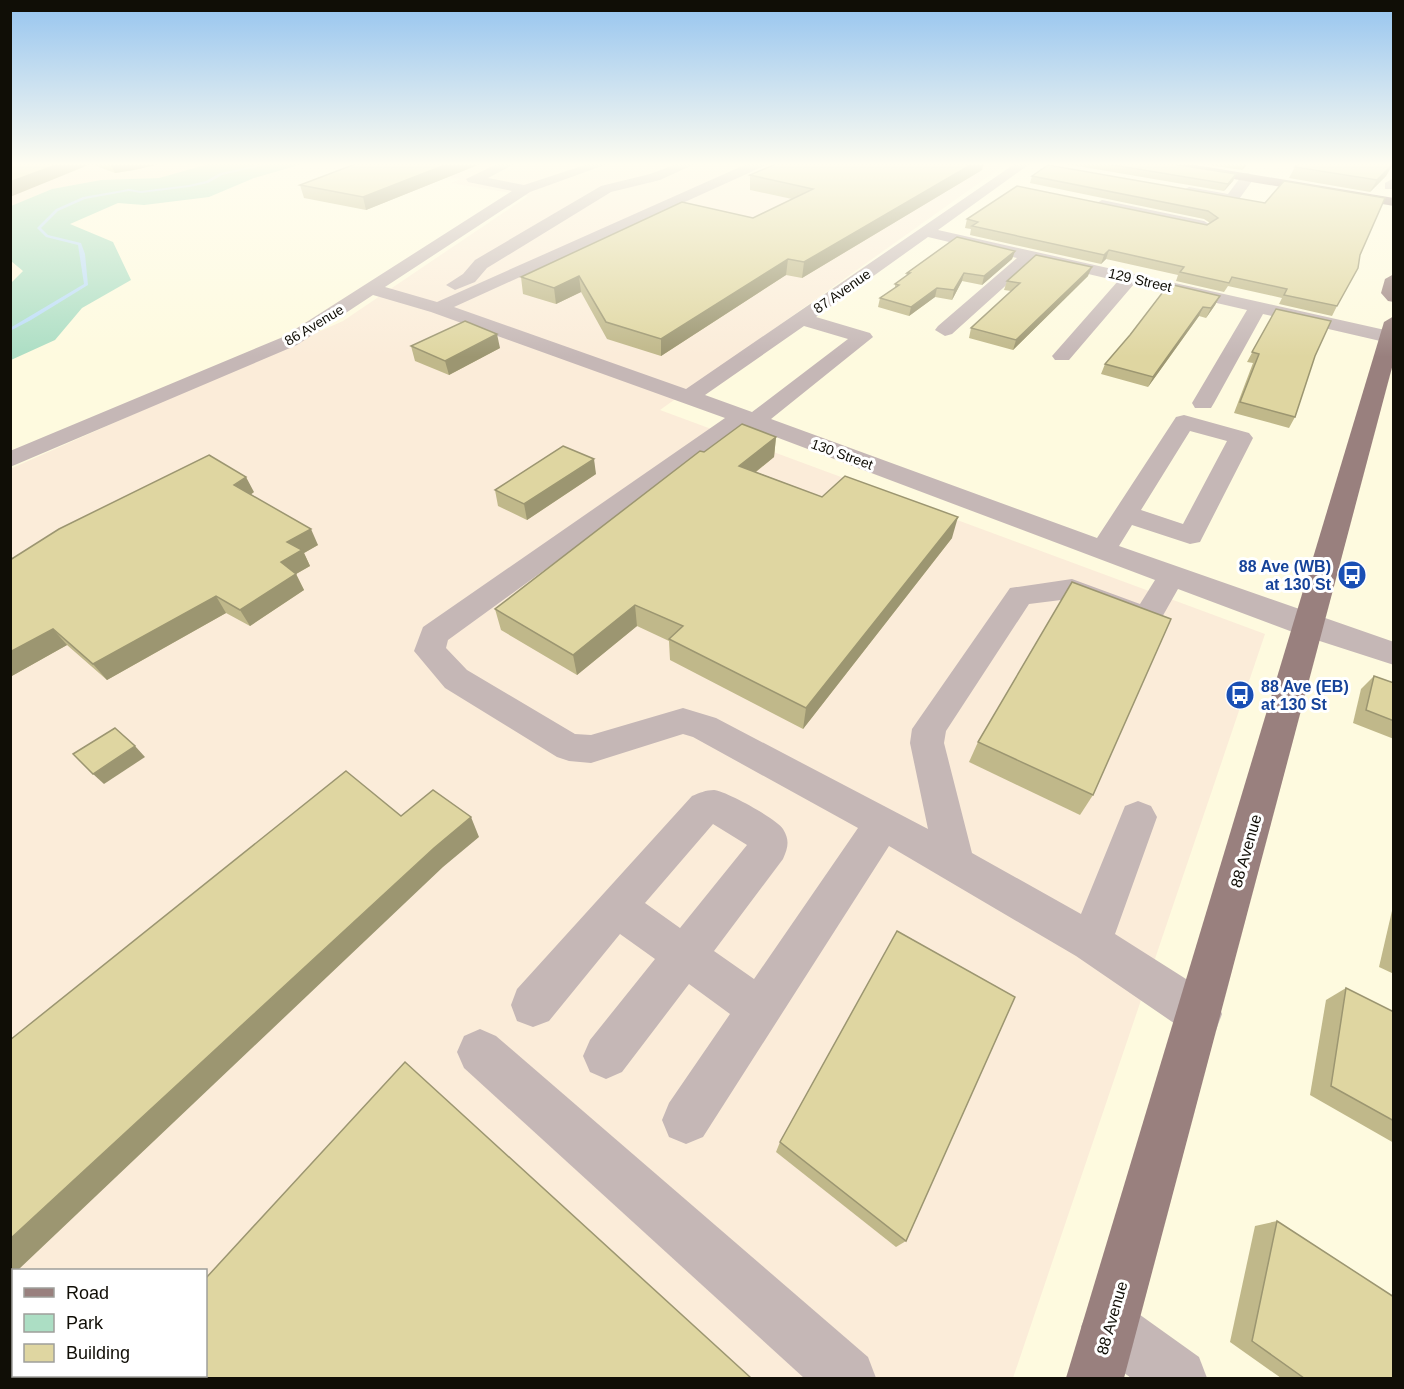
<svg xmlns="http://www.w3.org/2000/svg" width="1404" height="1389" font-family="Arial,sans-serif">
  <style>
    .industrial { fill: #fbecd9; fill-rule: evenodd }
    .green { fill: #acdec4 }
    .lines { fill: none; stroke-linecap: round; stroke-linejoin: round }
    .stream { fill: #badcfa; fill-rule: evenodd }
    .minor { fill: #c5b7b6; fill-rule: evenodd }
    .major { fill: #99807e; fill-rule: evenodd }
    .wall { fill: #c0b88a }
    .shaded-wall { fill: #9c9671 }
    .building { fill: #dfd6a1; stroke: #9c9671; stroke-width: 1.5 }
    .labels { text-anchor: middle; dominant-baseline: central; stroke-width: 6; stroke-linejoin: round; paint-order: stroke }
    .far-street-label { font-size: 14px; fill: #100e06; stroke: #fff }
    .transit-label { font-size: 16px; font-weight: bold; fill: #164399; stroke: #fff; text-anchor: end }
    .street-label { font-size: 16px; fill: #100e06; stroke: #fff }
  </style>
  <rect width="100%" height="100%" fill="#fefadf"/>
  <g class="industrial">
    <polygon points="11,163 212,163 159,178 101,180 52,189 11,206"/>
    <path d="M374,163H1007L660,410L1265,634L1013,1378H11L10,469L343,321L528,196L451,183L460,179ZM14,1270H206V1376H14Z"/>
  </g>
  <polygon class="green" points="212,163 306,163 254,178 209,197 144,205 118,203 70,224 113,242 131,280 82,308 55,340 11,360 11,283 23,271 11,261 11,206 52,189 101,180 159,178"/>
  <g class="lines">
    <polygon class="stream" points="269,163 273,163 222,175 208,183 189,187 141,193 129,191 85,199 58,211 41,228 48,235 81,243 85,254 88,285 31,320 10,331 10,328 84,284 78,245 46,237 37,228 56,209 83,197 129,189 141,191 189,185 206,181 220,173"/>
    <g class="minor">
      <path d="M499,163H516L488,178L524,185L591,163H610L530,192L385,287L437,302L749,163H765L764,166L454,307L686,389L1016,163H1031L938,230L1394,332V342L1389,343L1263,314L1214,403L1211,408H1195L1192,403L1247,310L1134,284L1069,360H1055L1052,356L1118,281L1033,261L952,334L945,336L935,330L938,326L1017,258L928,237L816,317L870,333L873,337L771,419L1097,538L1176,417L1184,415L1249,433L1253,438L1200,542L1190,544L1132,525L1119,546L1394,642V665L1298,634L1178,589L1161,619L1140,626L1069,599L1029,604L946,731L944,743L972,853L1081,914L1125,806L1138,801L1151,806L1157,817L1115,934L1216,998L1222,1014L1216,1030L1200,1036L1184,1030L1076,956L889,846L703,1137L686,1144L669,1137L662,1120L669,1103L730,1014L689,984L622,1072L606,1079L590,1072L583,1056L590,1040L655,959L620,934L549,1021L533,1027L517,1021L511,1005L517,989L692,796C699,793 706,790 714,790C726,791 777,819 783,829C790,840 788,848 783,859L714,951L754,979L858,828L693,737L683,734L591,763L569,761L557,757L445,688L414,651L423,627L725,418L431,312L373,295L297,345L10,467V451L283,337L512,191L468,182L466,179ZM804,326L848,339L752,412L705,395ZM744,425L1155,580L1140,604L1072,579L1010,588L912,729L910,743L928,829L716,718L683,708L591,735L575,734L467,670L446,648L448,640ZM1190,431L1227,441L1183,524L1141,510ZM713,824L747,845L680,928L645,903Z"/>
      <polygon points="679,163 697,163 660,180 611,192 487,268 475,282 455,290 446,285 463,274 475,260 601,186 650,174"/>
      <polygon points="1248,173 1255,177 1237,202 1189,195 1182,191 1189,187 1228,194 1243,174"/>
      <polygon points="1394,178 1394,189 1385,189 1385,183"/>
      <polygon points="1102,200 1204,221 1212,226 1204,231 1097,207 1095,204"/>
      <polygon points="480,1029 496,1036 868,1357 876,1378 804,1378 464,1068 457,1052 464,1036"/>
      <polygon points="1109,1299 1129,1307 1199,1357 1207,1378 1131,1378 1089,1347 1081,1327 1089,1307"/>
    </g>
    <g class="major">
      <polygon points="1156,163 1184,163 1394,198 1394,206 1163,167"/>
      <polygon points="1394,274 1394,302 1388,301 1381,293 1385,279"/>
      <polygon points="1394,316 1394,360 1124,1378 1066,1378 1384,322"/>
    </g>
  </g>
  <g class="wall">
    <polygon points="10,163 164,163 134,170 115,173 91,164"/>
    <polygon points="351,163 483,163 366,210 304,198 300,185 353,165"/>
    <polygon points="1060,163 1166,163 1236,174 1233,181 1224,191"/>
    <polygon points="1195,163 1249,163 1242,170"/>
    <polygon points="1299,163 1387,163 1393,164 1386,176 1370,192 1289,178 1295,167"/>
    <polygon points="982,170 802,278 786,275 661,356 607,339 581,292 556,304 523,294 521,277 753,218 792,199 750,190 750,175"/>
    <polygon points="1032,176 1265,203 1337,306 1332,316 1279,304 1282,298 1228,286 1224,292 1176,281 1178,275 1106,259 1101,264 970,235 971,229 965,228 967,219 1207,225 1210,223 1204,219 1030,183"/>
    <polygon points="1015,251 1012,259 982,285 962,281 952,300 935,297 909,316 878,307 880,298 895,288 895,284 906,276 907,273"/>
    <polygon points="1088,276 1013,350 969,338 971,328 1011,291 1004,290 1007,281"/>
    <polygon points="1220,296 1215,305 1206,318 1199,316 1148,387 1101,374 1105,364"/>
    <polygon points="1276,309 1315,356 1295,417 1289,428 1234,413 1253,363 1247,362"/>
    <polygon points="411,346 500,348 449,375 415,361"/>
    <polygon points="776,437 774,457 756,472 822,497 952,538 803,729 670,660 669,641 637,626 577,675 501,630 495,609 704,452"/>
    <polygon points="596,474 527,520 498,506 495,490"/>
    <polygon points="254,492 251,494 318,545 304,553 310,566 296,574 304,590 250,626 226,613 107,680 67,645 10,677 10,560"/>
    <polygon points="1374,676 1394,683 1394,739 1353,723 1361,689"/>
    <polygon points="978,742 1093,795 1080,815 969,762"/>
    <polygon points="1394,902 1394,974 1379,967"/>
    <polygon points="1346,988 1394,1012 1394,1143 1310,1095 1326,1000"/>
    <polygon points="780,1142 906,1241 896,1247 776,1152"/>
    <polygon points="1277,1221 1394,1378 1281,1378 1230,1342 1255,1226"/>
  </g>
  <g class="shaded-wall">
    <polygon points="61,163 90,163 91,164 10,197 10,182"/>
    <polygon points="110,163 164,163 134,170 115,173"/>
    <polygon points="450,163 483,163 366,210 363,197"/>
    <polygon points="974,163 984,163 982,170 802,278 804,262"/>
    <polygon points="1246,163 1249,163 1242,170"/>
    <polygon points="1393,164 1386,176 1370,192 1377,180"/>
    <polygon points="1236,174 1233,181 1224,191 1228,184"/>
    <polygon points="1109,250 1106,259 1101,264 1104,255"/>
    <polygon points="1015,251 1012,259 982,285 984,276"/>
    <polygon points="788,259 786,275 661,356 661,339"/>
    <polygon points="1092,267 1088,276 1013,350 1016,340"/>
    <polygon points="964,273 962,281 952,300 954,290"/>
    <polygon points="579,276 581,292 556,304 554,288"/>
    <polygon points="937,288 935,297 909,316 911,307"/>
    <polygon points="1220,296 1215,305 1206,318 1211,308"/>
    <polygon points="1203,307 1199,316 1148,387 1153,377"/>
    <polygon points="497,334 500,348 449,375 445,361"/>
    <polygon points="776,437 774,457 738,486 739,466"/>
    <polygon points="594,459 596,474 527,520 524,504"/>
    <polygon points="246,477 254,492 242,501 234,485"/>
    <polygon points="958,517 952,538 803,729 806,708"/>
    <polygon points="311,529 318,545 304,553 310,566 296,574 304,590 250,626 240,610 281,562 287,542"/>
    <polygon points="216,596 226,613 107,680 93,664"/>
    <polygon points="635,605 637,626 577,675 573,655"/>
    <polygon points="53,629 67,645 10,677 10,652"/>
    <polygon points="135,746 145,757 104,784 93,774"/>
    <polygon points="471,817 479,837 443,867 18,1270 14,1270 14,1274 10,1277 10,1239 434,848"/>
  </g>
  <g class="building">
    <polygon points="10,163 61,163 10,182"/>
    <polygon points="358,163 450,163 363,197 300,185"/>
    <polygon points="778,163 974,163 804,262 788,259 661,339 606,322 579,276 554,288 521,277 682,202 753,218 813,189 750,175"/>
    <polygon points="1101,163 1166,163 1236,174 1228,184"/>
    <polygon points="1299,163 1384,163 1393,164 1377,180 1295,167"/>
    <polygon points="1048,165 1265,203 1284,181 1385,198 1360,255 1358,268 1337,306 1284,295 1287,289 1232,277 1229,283 1180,272 1184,267 1109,250 1104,255 972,226 978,222 967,219 1017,186 1207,225 1218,218 1208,211 1032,176"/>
    <polygon points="957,237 1015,251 984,276 964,273 954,290 937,288 911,307 880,298 899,285 895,284 910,273 907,273"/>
    <polygon points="1036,255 1092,267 1016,340 971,328 1020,283 1007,281"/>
    <polygon points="1169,284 1220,296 1211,308 1203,307 1153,377 1105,364 1130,335"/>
    <polygon points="1276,309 1331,321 1315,356 1295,417 1240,402 1259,354 1252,352"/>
    <polygon points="465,321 497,334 445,361 411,346"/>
    <polygon points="742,424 776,437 739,466 822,497 845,476 958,517 806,708 669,639 683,626 635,605 573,655 495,609 700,451 704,452"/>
    <polygon points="563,446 594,459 524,504 495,490"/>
    <polygon points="209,455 246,477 234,485 311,529 287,542 302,550 281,562 296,574 240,610 216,596 93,664 53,629 10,652 10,560 59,529"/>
    <polygon points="1072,582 1171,619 1093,795 978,742"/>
    <polygon points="1374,676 1394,683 1394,721 1366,710"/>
    <polygon points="115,728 135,746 93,774 73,754"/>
    <polygon points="346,771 401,816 433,790 471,817 434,848 10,1239 10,1040"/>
    <polygon points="897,931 1015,997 906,1241 780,1142"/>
    <polygon points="1346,988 1394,1012 1394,1121 1331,1086"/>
    <polygon points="405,1062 751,1378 113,1378 116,1376 206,1376 206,1278"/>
    <polygon points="1277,1221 1394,1297 1394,1378 1304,1378 1252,1341"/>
  </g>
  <linearGradient id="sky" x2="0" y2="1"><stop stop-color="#95c4ef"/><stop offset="0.46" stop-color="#fffdf1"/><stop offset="1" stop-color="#fffdf1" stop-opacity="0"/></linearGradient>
  <rect width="1404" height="357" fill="url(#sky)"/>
  <defs>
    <g id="bus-disc" transform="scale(1.5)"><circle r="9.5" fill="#1a4fb4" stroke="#fff"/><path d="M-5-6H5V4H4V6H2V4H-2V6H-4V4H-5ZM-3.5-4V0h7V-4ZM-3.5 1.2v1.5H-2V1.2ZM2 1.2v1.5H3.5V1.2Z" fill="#fff"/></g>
  </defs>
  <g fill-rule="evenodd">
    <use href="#bus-disc" x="1352" y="575"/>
    <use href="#bus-disc" x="1240" y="695"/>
  </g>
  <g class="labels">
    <g class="far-street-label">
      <text transform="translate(1140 280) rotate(13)">129 Street</text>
      <text transform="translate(842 291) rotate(-35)">87 Avenue</text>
      <text transform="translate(314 325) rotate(-31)">86 Avenue</text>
      <text transform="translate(842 454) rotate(20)">130 Street</text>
    </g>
    <g class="transit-label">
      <text x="1331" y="566">88 Ave (WB)<tspan x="1331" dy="18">at 130 St</tspan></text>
      <text x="1261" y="686" text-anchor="start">88 Ave (EB)<tspan x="1261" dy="18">at 130 St</tspan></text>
    </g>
    <g class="street-label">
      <text transform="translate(1246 851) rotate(-74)">88 Avenue</text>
      <text transform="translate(1112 1318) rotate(-74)">88 Avenue</text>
    </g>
  </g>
  <rect width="1404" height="1389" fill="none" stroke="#100e06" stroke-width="24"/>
  <rect x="12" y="1269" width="195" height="108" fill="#ffffff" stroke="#9f9f9b" stroke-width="1.5"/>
  <rect x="24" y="1288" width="30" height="9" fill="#99807e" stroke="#9f9f9b" stroke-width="1.5"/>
  <text x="66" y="1299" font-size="18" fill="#100e06">Road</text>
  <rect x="24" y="1314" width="30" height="18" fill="#acdec4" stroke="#9f9f9b" stroke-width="1.5"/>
  <text x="66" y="1329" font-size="18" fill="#100e06">Park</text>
  <rect x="24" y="1344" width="30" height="18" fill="#dfd6a1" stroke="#9f9f9b" stroke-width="1.5"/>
  <text x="66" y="1359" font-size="18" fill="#100e06">Building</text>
</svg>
